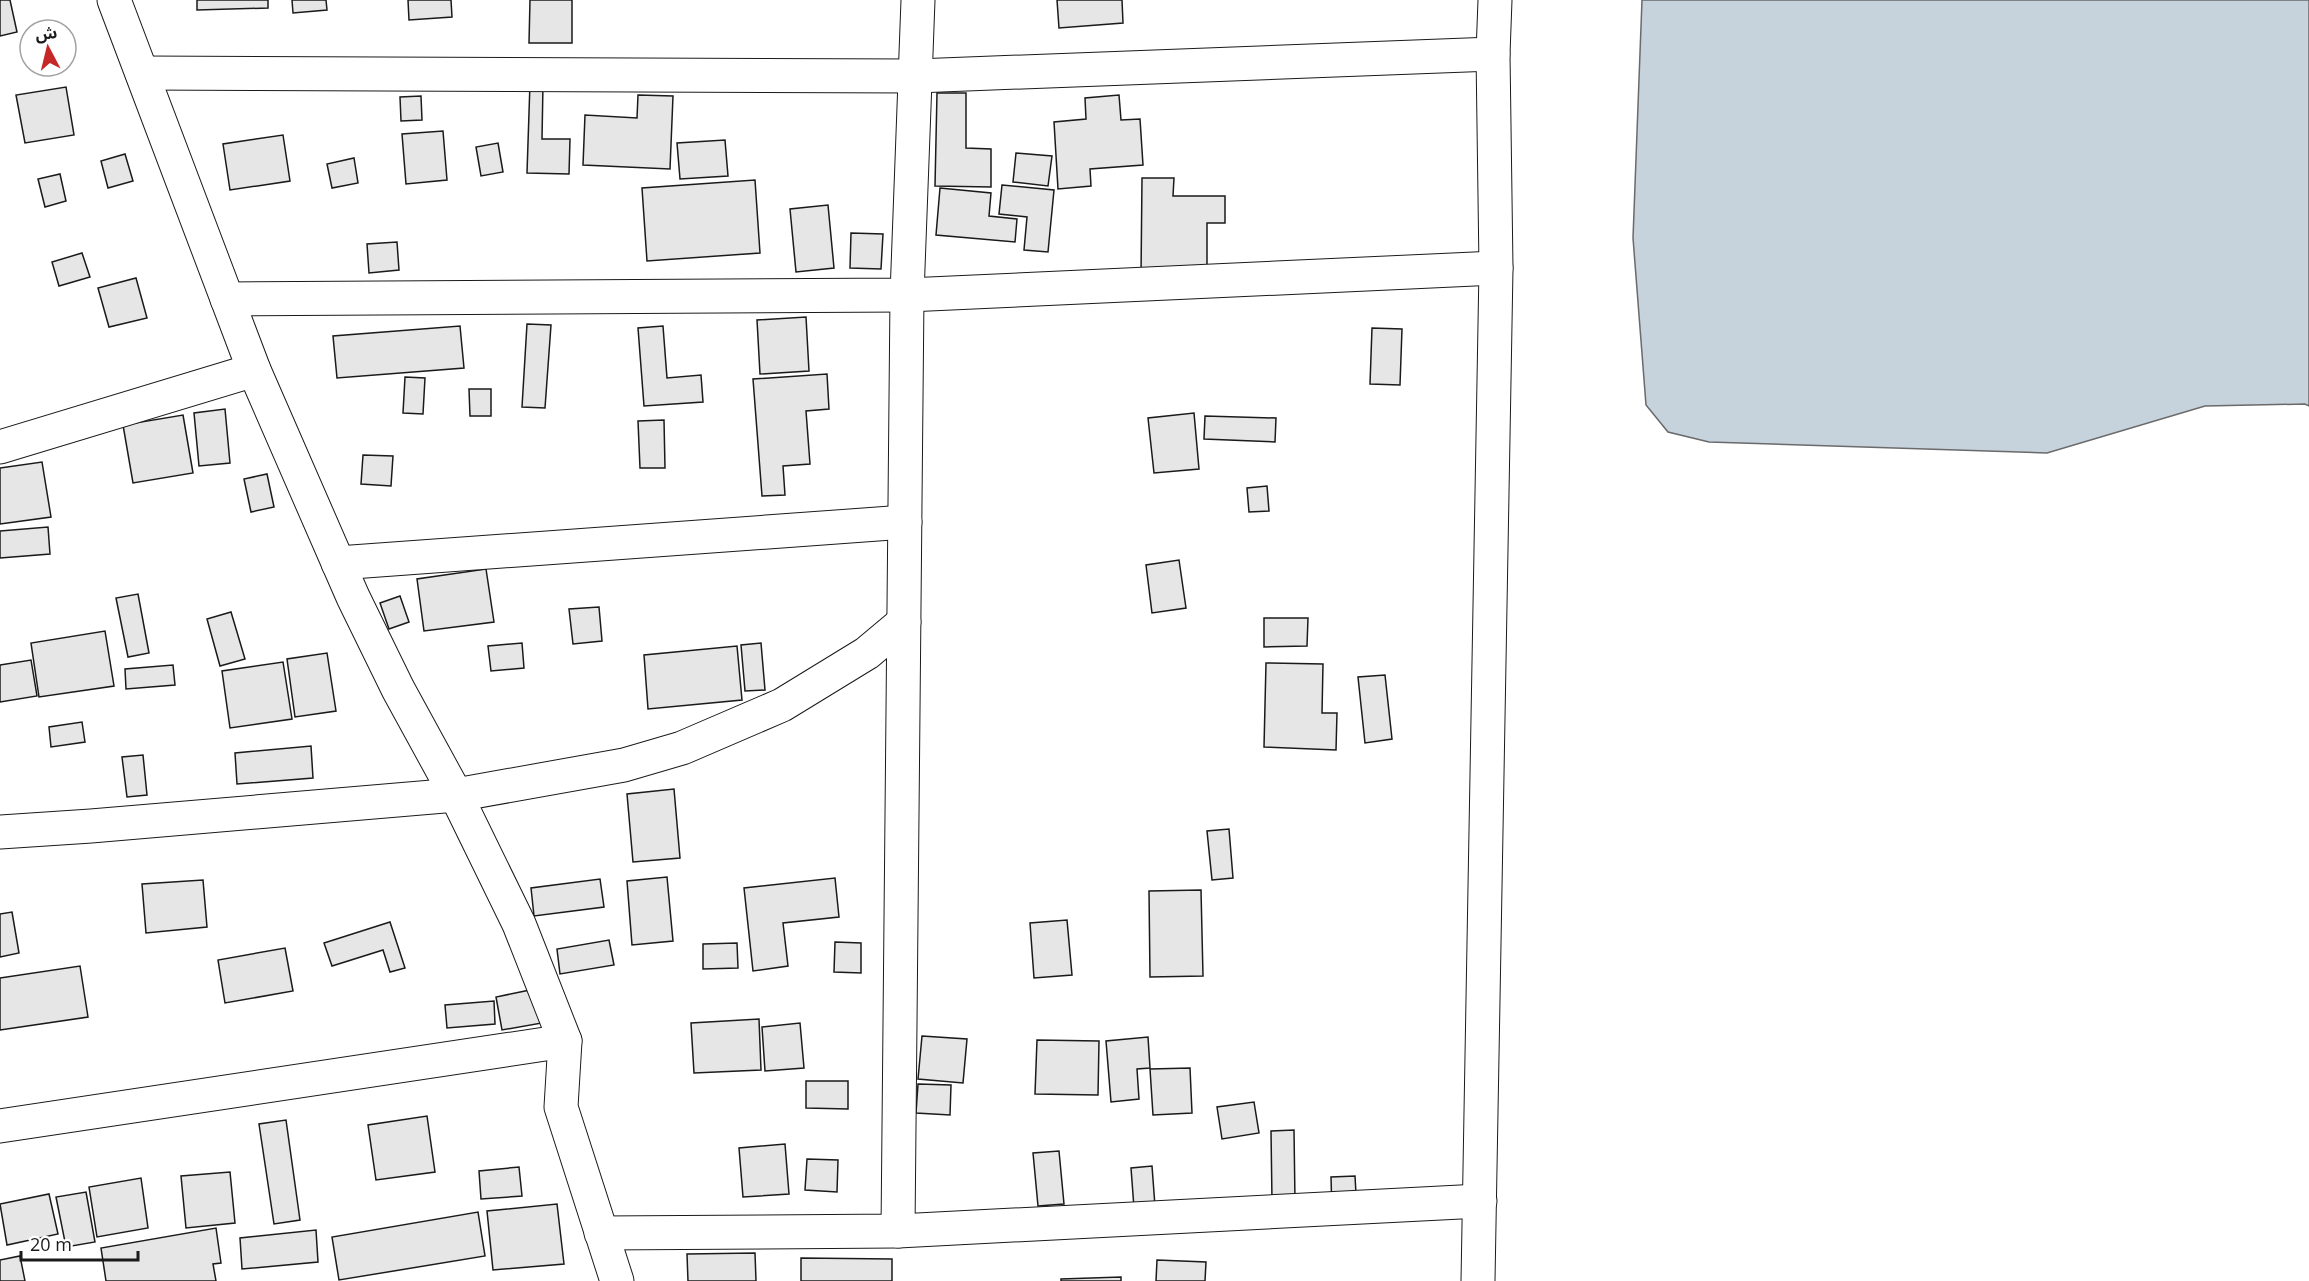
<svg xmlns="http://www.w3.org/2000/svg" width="2309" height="1281" font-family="'Open Sans','Noto Sans Arabic',sans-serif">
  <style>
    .water { fill: #c6d2dc; stroke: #6a6a6a; stroke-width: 1.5 }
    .building { fill: #e6e6e6; stroke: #1a1a1a; stroke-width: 1.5 }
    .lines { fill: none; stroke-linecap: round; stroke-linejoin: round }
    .minor-casing { stroke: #1a1a1a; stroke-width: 35 }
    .tertiary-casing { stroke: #1a1a1a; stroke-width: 35 }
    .minor { stroke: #fff; stroke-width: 33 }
    .tertiary { stroke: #fff; stroke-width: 33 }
  </style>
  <rect width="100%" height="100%" fill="#fff"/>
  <polygon class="water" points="1642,0 2309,0 2309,406 2305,404 2205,406 2047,453 1709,442 1668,432 1646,405 1633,238"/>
  <g class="building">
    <polygon points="0,0 10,0 17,32 0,36"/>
    <polygon points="197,0 268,0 268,8 197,10"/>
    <polygon points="292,0 326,0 327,10 293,13"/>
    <polygon points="408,0 451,0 452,17 409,20"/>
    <polygon points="530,0 572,0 572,43 529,43"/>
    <polygon points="1057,0 1122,0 1123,23 1059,28"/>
    <polygon points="530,83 543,84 542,139 570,139 569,174 527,173"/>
    <polygon points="66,87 74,135 25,143 16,95"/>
    <polygon points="937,93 966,93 966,148 991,149 991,187 935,186"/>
    <polygon points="638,95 673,96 670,169 583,165 585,115 637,118"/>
    <polygon points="1119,95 1121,120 1140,119 1143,165 1090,169 1091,186 1058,189 1054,122 1086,119 1085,98"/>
    <polygon points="421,96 422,120 401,121 400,97"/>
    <polygon points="443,131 447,180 406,184 402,134"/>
    <polygon points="283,135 290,181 230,190 223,144"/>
    <polygon points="725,140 728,176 680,179 677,143"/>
    <polygon points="498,143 503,172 481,176 476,147"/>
    <polygon points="1016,153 1052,156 1048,186 1013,182"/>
    <polygon points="125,154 133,181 108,188 101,161"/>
    <polygon points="354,158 358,183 332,188 327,164"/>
    <polygon points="60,174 66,201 45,207 38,179"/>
    <polygon points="1142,178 1174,178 1173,196 1225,196 1225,223 1207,223 1207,277 1141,276"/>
    <polygon points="755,180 760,253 647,261 642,188"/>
    <polygon points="1002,185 1054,190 1048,252 1024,250 1027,217 999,214"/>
    <polygon points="940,188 991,193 989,216 1017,219 1015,242 936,235"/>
    <polygon points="828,205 834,268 796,272 790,209"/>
    <polygon points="851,233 883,234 881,269 850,268"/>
    <polygon points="397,242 399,270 369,273 367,244"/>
    <polygon points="82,253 90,277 59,286 52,262"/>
    <polygon points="136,278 147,318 109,327 98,288"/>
    <polygon points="806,317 809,371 760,374 757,320"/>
    <polygon points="527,324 551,325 545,408 522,407"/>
    <polygon points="460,326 464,368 337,378 333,336"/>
    <polygon points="663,326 667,378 701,375 703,402 644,406 638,328"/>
    <polygon points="1372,328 1402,329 1400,385 1370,384"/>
    <polygon points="827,374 829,409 806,411 810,464 783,466 785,495 762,496 753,379"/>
    <polygon points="405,377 425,378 423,414 403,413"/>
    <polygon points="469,389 491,389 491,416 470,416"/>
    <polygon points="225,409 230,463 199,466 194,413"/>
    <polygon points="1194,413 1199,469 1154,473 1148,418"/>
    <polygon points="183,415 193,473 133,483 123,425"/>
    <polygon points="1205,416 1276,418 1275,442 1204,439"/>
    <polygon points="664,420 665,468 640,468 638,421"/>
    <polygon points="363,455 393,456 391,486 361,484"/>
    <polygon points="42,462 51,517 0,524 0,468"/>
    <polygon points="267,474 274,507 251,512 244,479"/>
    <polygon points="1267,486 1269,511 1249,512 1247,488"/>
    <polygon points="48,527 50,554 0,558 0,531"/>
    <polygon points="1179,560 1186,608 1152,613 1146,565"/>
    <polygon points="486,569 494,622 424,631 417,579"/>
    <polygon points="138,594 149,653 128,657 116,598"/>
    <polygon points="400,596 409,622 389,629 380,603"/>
    <polygon points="599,607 602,641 573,644 569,609"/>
    <polygon points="231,612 245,659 220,666 207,619"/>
    <polygon points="1264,618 1308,618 1307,646 1264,647"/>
    <polygon points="105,631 114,686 39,697 31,643"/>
    <polygon points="522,643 524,668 491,671 488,646"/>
    <polygon points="761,643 765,690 745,691 741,645"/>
    <polygon points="737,646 742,700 648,709 644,655"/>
    <polygon points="327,653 336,711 295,717 287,659"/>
    <polygon points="31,660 37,696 0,702 0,665"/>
    <polygon points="283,662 292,719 230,728 222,671"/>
    <polygon points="1266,663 1323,664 1322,713 1337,713 1336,750 1264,747"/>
    <polygon points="173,665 175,685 126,689 125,669"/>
    <polygon points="1385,675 1392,739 1365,743 1358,677"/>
    <polygon points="82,722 85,742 51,747 49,727"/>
    <polygon points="311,746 313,778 237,784 235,753"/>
    <polygon points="143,755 147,795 127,797 122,757"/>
    <polygon points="674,789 680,858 633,862 627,794"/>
    <polygon points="1229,829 1233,878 1212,880 1207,831"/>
    <polygon points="667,877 673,941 632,945 627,881"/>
    <polygon points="835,878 839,917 783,923 788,966 753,971 744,888"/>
    <polygon points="600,879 604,907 534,916 531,888"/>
    <polygon points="203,880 207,927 146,933 142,884"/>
    <polygon points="1201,890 1203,976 1150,977 1149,891"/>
    <polygon points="12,912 19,953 0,957 0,914"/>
    <polygon points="1067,920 1072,975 1034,978 1030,923"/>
    <polygon points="390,922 405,968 390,972 383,950 332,966 324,943"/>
    <polygon points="609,940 614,965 560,974 557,949"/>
    <polygon points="835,942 861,943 861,973 834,972"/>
    <polygon points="737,943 738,968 703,969 703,944"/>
    <polygon points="285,948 293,991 225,1003 218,960"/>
    <polygon points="80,966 88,1017 0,1030 0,978"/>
    <polygon points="535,989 542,1023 502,1030 496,997"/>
    <polygon points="494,1001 495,1024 447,1028 445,1005"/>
    <polygon points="759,1019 761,1070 694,1073 691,1023"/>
    <polygon points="800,1023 804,1068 765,1071 762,1027"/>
    <polygon points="922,1036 967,1039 963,1083 918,1079"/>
    <polygon points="1148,1037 1150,1068 1137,1069 1139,1099 1111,1102 1106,1041"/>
    <polygon points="1037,1040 1099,1041 1098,1095 1035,1094"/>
    <polygon points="1190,1068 1192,1113 1153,1115 1150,1069"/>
    <polygon points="806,1081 848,1081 848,1109 806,1108"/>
    <polygon points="918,1084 951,1085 950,1115 916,1113"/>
    <polygon points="1254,1102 1259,1133 1222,1139 1217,1107"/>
    <polygon points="427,1116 435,1172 376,1180 368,1125"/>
    <polygon points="286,1120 300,1220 274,1224 259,1124"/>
    <polygon points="1294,1130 1295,1201 1272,1201 1271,1131"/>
    <polygon points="785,1144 789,1194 743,1197 739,1148"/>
    <polygon points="1059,1151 1064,1204 1038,1206 1033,1153"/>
    <polygon points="807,1159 838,1160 837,1192 805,1190"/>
    <polygon points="1152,1166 1155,1206 1134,1208 1131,1168"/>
    <polygon points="519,1167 522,1196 481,1199 479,1171"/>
    <polygon points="230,1172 235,1223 186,1228 181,1176"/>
    <polygon points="1355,1176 1357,1211 1332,1212 1331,1177"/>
    <polygon points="141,1178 148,1228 97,1237 89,1187"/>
    <polygon points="86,1192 95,1242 66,1247 56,1197"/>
    <polygon points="49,1194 58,1234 7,1245 0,1204"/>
    <polygon points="557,1204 564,1264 493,1270 487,1211"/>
    <polygon points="478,1212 485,1256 339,1280 332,1237"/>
    <polygon points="216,1228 221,1263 213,1264 216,1281 106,1281 101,1248"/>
    <polygon points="316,1230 318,1262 242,1269 240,1238"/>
    <polygon points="755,1253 756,1281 688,1281 687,1254"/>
    <polygon points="20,1256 25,1281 0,1281 0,1260"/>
    <polygon points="801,1258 892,1259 892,1281 801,1281"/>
    <polygon points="1157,1260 1206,1262 1205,1281 1156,1281"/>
    <polygon points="1121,1277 1121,1281 1061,1281 1061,1279"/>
  </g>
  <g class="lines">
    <g class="minor-casing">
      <g id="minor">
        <polyline points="114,0 254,370 353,597 398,689 456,795 519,924 565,1041 561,1107 617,1281"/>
        <polyline points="142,73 916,76 1493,54"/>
        <polyline points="227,299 907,295 1496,268"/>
        <polyline points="0,447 254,370"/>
        <polyline points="338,563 905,522"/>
        <polyline points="0,832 91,826 456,795 624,765 682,748 782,705 867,653 904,622"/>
        <polyline points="0,1126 565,1041"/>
        <polyline points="898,1231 907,295 918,0"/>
        <polyline points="601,1233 898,1231 1480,1201"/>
      </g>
    </g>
    <g class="tertiary-casing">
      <polyline id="tertiary" points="1478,1281 1496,268 1493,54 1495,0"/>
    </g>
    <use href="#minor" class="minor"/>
    <use href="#tertiary" class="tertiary"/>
  </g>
  <g transform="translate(48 48) rotate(353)"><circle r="28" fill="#ffffff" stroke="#a3a3a3" stroke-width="1.5"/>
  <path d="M0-4.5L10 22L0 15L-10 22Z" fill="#c62828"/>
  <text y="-9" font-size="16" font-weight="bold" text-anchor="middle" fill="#1a1a1a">ش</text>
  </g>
  <path d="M21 1251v9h117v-9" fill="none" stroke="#1a1a1a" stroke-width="3"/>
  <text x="30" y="1251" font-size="18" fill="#1a1a1a" stroke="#ffffff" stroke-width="4.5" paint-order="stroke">20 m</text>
</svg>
